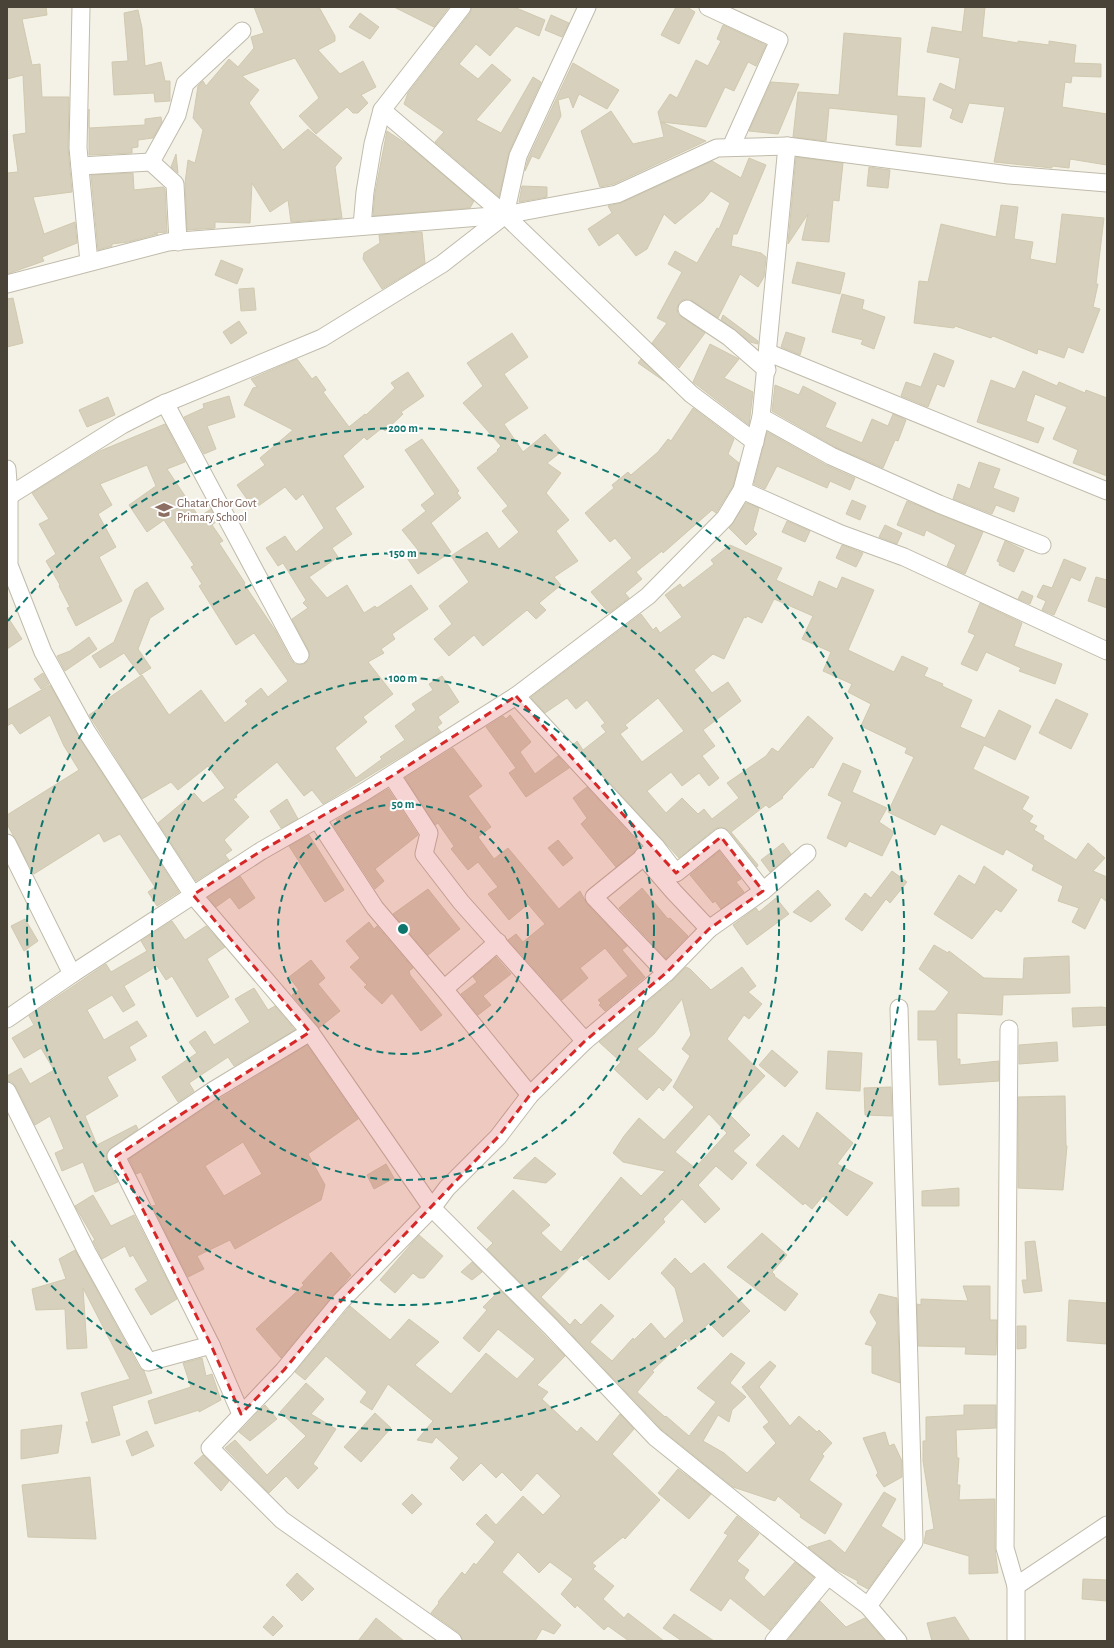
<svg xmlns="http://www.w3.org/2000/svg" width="1114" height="1648" font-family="'Alegreya Sans',sans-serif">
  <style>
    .building { fill: #d6d0bc; stroke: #d1c9af; fill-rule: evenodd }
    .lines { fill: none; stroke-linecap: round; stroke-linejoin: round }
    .street-casing { stroke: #c0bbaa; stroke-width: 19 }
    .street { stroke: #fff; stroke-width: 17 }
    .marked { fill: #d62828; fill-opacity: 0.2; stroke: #d62828; stroke-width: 3; stroke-dasharray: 8 5; stroke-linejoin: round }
    .ring { fill: none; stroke: #0f766e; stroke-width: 2; stroke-dasharray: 7 5 }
    .labels { text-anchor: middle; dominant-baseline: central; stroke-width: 4; stroke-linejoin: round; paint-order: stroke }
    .education-label { font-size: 12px; fill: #785e54; stroke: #fff; text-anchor: start }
    .centre { fill: #0f766e; stroke: #fff; stroke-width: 2 }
    .ring-label { font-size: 12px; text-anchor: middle; font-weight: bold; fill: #0f766e; stroke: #fff; stroke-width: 4; stroke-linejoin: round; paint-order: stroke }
  </style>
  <rect width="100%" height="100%" fill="#f4f2e7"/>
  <g class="building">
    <polygon points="7,7 46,7 47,15 22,19 32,65 40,64 42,97 69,97 68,148 72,192 33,197 44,234 75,222 77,243 42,257 44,261 7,274 7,173 18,172 13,135 26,133 23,75 7,79"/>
    <polygon points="254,7 319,7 335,36 335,41 318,50 340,74 363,61 376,87 361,95 368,103 358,113 353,113 347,107 316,134 299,116 319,98 295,58 242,76 259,90 249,103 283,150 308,129 342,158 335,167 342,218 291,222 288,200 270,212 252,183 250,223 215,222 215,228 187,230 185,183 188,160 195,163 203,130 193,118 198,86 203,81 206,86 229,59 238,67 254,48 251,37 264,33"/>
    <polygon points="394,7 449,7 434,27"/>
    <polygon points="472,7 514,7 545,20 539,36 516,26 490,56 476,44 459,64 478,79 492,64 511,80 476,120 501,133 533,77 541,82 509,152 499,197 435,142 444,132 404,104 408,93 470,13"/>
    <polygon points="676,7 687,7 695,12 679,44 661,35"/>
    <polygon points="965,7 985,7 982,37 1018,43 1018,41 1049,45 1049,41 1076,45 1074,63 1101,64 1101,77 1072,76 1071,83 1065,82 1062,107 1107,114 1107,165 1070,159 1069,168 1052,166 1052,168 994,162 1005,107 969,103 962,123 950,118 953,109 933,100 940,83 955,90 960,58 927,52 932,27 962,32"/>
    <polygon points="138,10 142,28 145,66 161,62 165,81 170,81 170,101 155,102 154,93 114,95 112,62 128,61 124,13"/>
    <polygon points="360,13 379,27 370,39 349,27"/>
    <polygon points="551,15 569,23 562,37 545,30"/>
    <polygon points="723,25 766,45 756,66 748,62 734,91 725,87 706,127 661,122 706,141 614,184 600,187 581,131 611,111 633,144 664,137 658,112 670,94 677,98 696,60 708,66 721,41 717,39"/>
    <polygon points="844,33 901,38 897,96 925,98 921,147 896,145 898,115 829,108 826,141 793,137 798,92 839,95"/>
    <polygon points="573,63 619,90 607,109 579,94 573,108 569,97 558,100 561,116 539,159 532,156 525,171 528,159"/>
    <polygon points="771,82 799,84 778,134 749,131"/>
    <polygon points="89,109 89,128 145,125 145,119 161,117 162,122 153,138 138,140 138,147 132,148 132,153 89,155"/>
    <polygon points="387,131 408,145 474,201 470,208 373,216 375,193"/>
    <polygon points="176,154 178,173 171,167"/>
    <polygon points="796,157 843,163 839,201 833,200 829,242 802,240 808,214 788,244"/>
    <polygon points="749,158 766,165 737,234 733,234 731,246 761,253 766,257 764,277 758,287 740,274 718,318 692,301 683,300 679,303 677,308 678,314 705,333 679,368 652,343 667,323 657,318 682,272 668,264 675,251 697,263 717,228 719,229 730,203 711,191 703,201 675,224 664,214 647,249 636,256 618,233 599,246 588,229 612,213 608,206 621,203 712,161 741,178"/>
    <polygon points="869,167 890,170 888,188 867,186"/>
    <polygon points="133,173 134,190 163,187 165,189 167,232 154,233 158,234 128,242 112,244 112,246 98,250 91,175"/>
    <polygon points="522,186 547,187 547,197 519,202"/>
    <polygon points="1001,205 1018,207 1014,239 1033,242 1030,259 1056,264 1062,214 1104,218 1096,284 1098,284 1093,307 1100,309 1083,353 1068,347 1064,358 1038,349 1037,354 993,336 991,338 955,326 954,328 914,323 919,281 928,282 941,224 996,237"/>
    <polygon points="422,232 425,263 382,289 363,259 364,253 380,243 379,235"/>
    <polygon points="221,260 243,269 237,284 215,275"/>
    <polygon points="797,262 845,273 840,294 792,283"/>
    <polygon points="254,288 256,310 241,311 239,289"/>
    <polygon points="842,294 864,300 862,309 885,317 874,349 861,344 863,340 832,332"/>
    <polygon points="13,298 23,343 7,347 7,299"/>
    <polygon points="723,315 758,341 758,344 750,342 721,320"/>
    <polygon points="239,321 247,333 231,344 223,332"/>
    <polygon points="786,332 805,338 800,355 781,347"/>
    <polygon points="512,333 528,357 504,374 528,408 504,424 523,452 545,434 561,452 547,463 561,473 546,493 569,520 556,531 578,561 554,577 561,585 539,603 546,610 536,619 527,610 483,646 474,635 449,656 434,639 452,624 439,606 469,582 451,556 487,532 499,549 519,532 502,511 508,506 477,468 498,451 497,450 501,446 463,403 483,386 467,363"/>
    <polygon points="710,344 739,359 724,378 753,392 749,425 693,382"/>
    <polygon points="934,353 954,361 944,387 937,384 928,407 901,396 906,382 921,387"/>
    <polygon points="297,359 312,379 316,376 326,390 323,392 349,427 365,414 366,415 395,388 391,383 408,372 424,396 401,412 403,414 385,431 382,428 367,440 364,437 343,456 364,487 335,508 352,534 332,548 338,557 309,577 327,598 347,585 364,613 375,606 377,608 411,585 428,609 392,634 395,639 381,649 384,653 368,662 393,694 363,717 367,722 335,748 356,778 382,759 380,757 405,740 395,726 416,710 412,704 433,690 429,684 442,676 459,702 438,717 442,723 437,727 441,732 323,804 312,790 304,796 277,762 236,795 237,797 233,799 249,817 224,840 232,850 225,855 229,860 196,881 158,823 194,793 203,803 225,788 208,766 178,790 171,782 142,799 89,715 105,704 103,702 142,675 169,715 201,690 225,723 248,704 245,701 261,688 268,697 288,681 254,633 236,645 199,586 202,584 191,567 194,565 164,520 147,532 129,505 156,486 147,465 100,484 112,505 98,514 116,547 99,557 122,601 76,626 67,608 70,607 59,586 60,585 46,561 56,554 39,524 49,519 32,493 100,451 165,424 185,462 167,469 199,517 211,509 217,521 212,525 223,541 219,543 245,583 244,584 275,630 291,660 295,664 304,664 309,660 309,651 292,619 308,608 303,603 306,600 283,563 278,566 266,548 285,536 296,552 324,528 303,494 296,500 285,487 254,509 237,485 265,465 260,458 293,430 244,405 253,388 257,387 251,379"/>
    <polygon points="641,359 664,381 638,363"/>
    <polygon points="1023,371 1057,386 1059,382 1085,393 1086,390 1107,398 1107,476 1073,463 1078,450 1053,439 1067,407 1035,394 1026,421 1044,428 1038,443 977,422 991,380 1015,389"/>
    <polygon points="775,385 799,395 803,386 836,403 825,427 862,443 872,419 888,426 893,414 906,420 898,441 895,440 883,468 835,447 772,411"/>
    <polygon points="229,396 235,417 207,426 216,449 204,454 184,417 204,408 203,404"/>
    <polygon points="108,397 115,415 87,427 79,410"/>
    <polygon points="693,408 734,439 728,454 739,463 733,486 716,513 712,510 663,553 662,551 636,572 642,579 625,593 629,598 609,613 591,592 632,558 615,538 610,542 585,513 614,488 612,485 628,472 631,475 658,452 668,439 671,441"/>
    <polygon points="767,432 826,465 855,478 850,490 830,481 827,488 777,466 765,489 754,484"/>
    <polygon points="422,439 459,491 457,493 461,498 431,523 451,552 418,574 407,558 418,550 402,530 426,511 421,505 435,494 405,450"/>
    <polygon points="979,462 1000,469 993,488 1019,498 1014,512 996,505 992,514 953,499 958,484 970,489"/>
    <polygon points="852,500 866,506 860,520 846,514"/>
    <polygon points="907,501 983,532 965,574 947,566 956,545 926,530 924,536 897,525"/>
    <polygon points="746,503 759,508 753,530 757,534 746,545 729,528"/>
    <polygon points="787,521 810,531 805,542 782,532"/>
    <polygon points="885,525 902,533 897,544 879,537"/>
    <polygon points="1005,541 1024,550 1014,572 999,565 1000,563 997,561"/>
    <path d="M730,545L782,568L776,580L813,597L819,581L837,589L842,577L874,590L848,650L894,672L902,656L928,668L924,676L943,684L942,686L972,700L960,727L985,738L999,710L1031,726L1015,760L984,745L973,769L1029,797L1022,809L1033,816L1029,822L1037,826L1034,830L1044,836L1043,839L1076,860L1088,843L1105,858L1093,871L1107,877V902L1101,897L1085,929L1072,922L1079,908L1058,901L1063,886L1032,870L1034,865L1006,849L1003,855L941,824L935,835L888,812L914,757L905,753L907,748L861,726L871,704L848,692L852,684L823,671L831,652L802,639L813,616L774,599L762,623L747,616L746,618L744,617L724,659L713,654L694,670L712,693L728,682L741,701L703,730L715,746L702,756L719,778L709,786L699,773L682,786L671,772L647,791L666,813L682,798L698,814L704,809L712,819L739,798L727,783L766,756L772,748L778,752L808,716L833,738L813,768L811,767L782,797L783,798L769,808L766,805L731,832L758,865L757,867L729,831L720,827L715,829L679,858L574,744L577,741L583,750L606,732L601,726L605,723L587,700L576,709L567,698L545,713L532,699L531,697L641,614L653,630L656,627L660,633L682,617L665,595L680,584L683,588L714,564L711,560ZM658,698L684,731L642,762L620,734L628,728L625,725Z"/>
    <polygon points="842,545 863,553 856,567 836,558"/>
    <polygon points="1064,559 1086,568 1080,581 1071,577 1054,615 1042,610 1046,601 1037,597 1043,585 1052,588"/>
    <polygon points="1096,577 1107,580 1107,608 1088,601"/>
    <polygon points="147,582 164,609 150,618 138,649 151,668 140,675 124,653 100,668 92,656 114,642 135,590"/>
    <polygon points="1022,591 1033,596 1030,604 1018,599"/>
    <polygon points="980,603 1022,623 1014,646 1062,664 1055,684 1019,671 1021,668 986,652 977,671 961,664 975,635 968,632"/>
    <polygon points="7,616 22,639 7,649"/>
    <polygon points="89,637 97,649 65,671 57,656 70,651"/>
    <polygon points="43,673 49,684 41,689 34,679"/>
    <polygon points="50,685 79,737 179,892 157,906 148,892 155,887 120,834 104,842 99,833 34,874 7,824 7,815 79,770 64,746 50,715 20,734 12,723 7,726 7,710"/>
    <polygon points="1056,699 1088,714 1071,749 1039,733"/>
    <polygon points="510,715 531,742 520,752 535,774 558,756 569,768 526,797 509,773 516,768 486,727 503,716 506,719"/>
    <polygon points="453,748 482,786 468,796 491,827 478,837 494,859 508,848 559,909 580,891 587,904 627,946 622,950 645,977 605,1011 599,1005 601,1003 598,1000 628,976 605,948 580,968 588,978 562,1000 508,940 516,934 523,942 545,924 528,904 509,920 488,894 498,887 478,862 468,870 451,849 454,846 438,823 435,825 405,778"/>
    <polygon points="843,763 861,771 852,792 887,808 879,822 894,832 882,856 849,841 846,847 827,838 842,802 828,795"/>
    <polygon points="587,787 641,846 616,867 581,824 587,818 573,798"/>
    <polygon points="388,789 418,835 375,869 384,881 375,889 333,825 338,822 336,820"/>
    <polygon points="287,799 298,819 281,828 270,811"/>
    <polygon points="309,835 344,890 325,902 289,846"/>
    <polygon points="558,840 573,858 563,866 548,848"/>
    <polygon points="783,843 791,854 770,872 761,860"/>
    <polygon points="719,851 741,879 736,882 744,892 721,909 715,901 713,903 690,875"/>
    <polygon points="984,866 1017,890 1001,912 996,909 972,939 934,914 959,875 975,885"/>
    <polygon points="892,871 907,882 890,903 886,899 862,931 845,919 865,893 871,898"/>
    <polygon points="240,876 255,898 239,909 230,897 216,907 208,897"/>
    <polygon points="642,888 668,919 670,918 688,936 666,959 619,908"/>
    <polygon points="428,889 460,929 428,955 393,914"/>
    <polygon points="818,890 831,905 811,922 793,912"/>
    <polygon points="776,898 789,914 747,945 733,925 756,908 759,912"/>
    <polygon points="25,919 38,941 24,951 11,926"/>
    <polygon points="172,921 185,940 206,926 225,947 207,959 229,997 197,1017 172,976 166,980 157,966 124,986 135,1005 123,1012 112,995 87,1010 104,1040 137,1021 147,1036 129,1047 136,1060 107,1077 118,1096 85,1116 97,1145 136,1125 138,1129 107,1152 107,1160 118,1182 95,1192 83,1162 62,1171 55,1153 64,1149 50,1116 35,1125 16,1087 12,1082 7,1081 7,1076 21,1068 30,1084 54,1070 41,1048 24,1058 12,1038 34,1025 29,1016 106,964 111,972 147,951 141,941"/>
    <polygon points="369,922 374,929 377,926 413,968 409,971 410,975 442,1015 421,1031 392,993 382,1004 364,987 367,985 350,967 360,958 346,941"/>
    <polygon points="934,945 948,953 949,951 984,978 1023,979 1024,958 1069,956 1070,993 1003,995 1002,1015 957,1013 957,1059 960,1059 960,1065 999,1061 999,1081 939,1085 937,1040 918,1040 918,1011 935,1011 949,992 919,969"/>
    <polygon points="496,957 511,974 483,996 491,1005 478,1015 461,994 477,982 473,977"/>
    <polygon points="311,960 325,978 318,984 340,1011 319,1028 292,995 299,990 289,977"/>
    <path d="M686,967L690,969L711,990L742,967L756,986L748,992L762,1004L749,1019L744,1015L727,1039L765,1076L729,1114L750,1135L733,1151L747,1163L732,1180L716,1166L698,1185L720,1209L705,1223L682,1199L663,1219L665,1222L609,1280L582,1255L541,1297L570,1325L575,1319L581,1325L601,1304L614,1316L590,1342L612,1361L633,1338L634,1340L651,1323L665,1339L684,1321L675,1288L661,1273L675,1258L691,1274L704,1263L750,1311L723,1337L709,1323L689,1342L686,1338L652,1371L654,1372L637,1392L665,1417L666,1416L689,1436L716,1402L697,1388L731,1353L745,1363L730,1383L746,1397L732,1410L729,1422L718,1415L703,1441L724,1453L747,1473L776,1443L763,1427L769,1422L742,1387L770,1361L776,1366L759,1387L790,1426L799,1416L817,1432L819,1430L832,1443L822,1454L824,1456L809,1480L842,1504L825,1534L800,1517L801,1515L778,1496L775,1501L733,1487L662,1430L558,1320L487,1249L493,1243L477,1228L513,1190L550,1225L541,1233L561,1252L621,1177L641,1196L665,1171L623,1162L613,1153L624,1136L639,1118L664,1140L694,1107L673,1087L690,1056L682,1049L691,1035L682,999L654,1034L637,1049L672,1080L663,1091L659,1087L647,1100L614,1069L621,1062L599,1042L672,981ZM709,1114L727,1133L695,1168L675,1152Z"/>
    <polygon points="254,988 268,1010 275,1006 295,1030 234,1066 228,1057 189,1083 194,1091 178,1102 162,1077 197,1053 189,1042 205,1031 214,1045 250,1022 235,999"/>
    <polygon points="1102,1007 1107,1008 1107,1025 1073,1027 1072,1008"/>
    <polygon points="1057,1042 1058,1061 1019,1064 1019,1045"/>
    <path d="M307,1045L358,1119L308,1154L325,1185L321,1200L235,1249L230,1240L197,1256L204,1269L188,1277L152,1206L156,1205L141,1172L136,1174L129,1159L208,1106ZM243,1142L262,1174L224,1196L205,1166Z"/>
    <polygon points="772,1050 798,1072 785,1087 759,1065"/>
    <polygon points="828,1051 862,1053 860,1091 826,1089"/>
    <polygon points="891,1087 892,1116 865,1115 864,1088"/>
    <polygon points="1065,1096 1066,1146 1067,1146 1063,1190 1018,1188 1018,1097"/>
    <polygon points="817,1112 853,1143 837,1164 873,1183 847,1216 823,1196 812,1209 805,1203 803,1205 756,1165 783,1135 799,1149"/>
    <polygon points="535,1157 556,1174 546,1183 513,1178"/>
    <polygon points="386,1164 394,1178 374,1189 367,1175"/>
    <polygon points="959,1188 959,1206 922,1206 922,1191"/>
    <polygon points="93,1195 111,1226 134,1215 177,1299 151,1315 135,1289 148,1281 133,1255 130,1257 125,1246 102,1259 93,1241 95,1240 75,1206"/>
    <polygon points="762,1233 787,1255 772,1272 775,1275 774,1276 798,1294 785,1311 727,1267"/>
    <polygon points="419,1235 443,1256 424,1278 419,1278 413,1273 395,1293 380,1280"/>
    <polygon points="1035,1241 1042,1291 1024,1293 1022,1280 1027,1280 1025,1242"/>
    <polygon points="75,1250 139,1367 144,1371 152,1393 112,1406 120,1435 92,1443 86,1422 89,1422 81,1393 130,1379 83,1288 87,1348 67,1349 65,1309 36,1310 32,1289 66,1279 59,1259"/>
    <polygon points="331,1252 351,1275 281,1358 256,1329 304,1285 302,1283"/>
    <polygon points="472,1262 482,1272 472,1280 461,1272"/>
    <polygon points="963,1286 990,1286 990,1320 997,1320 996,1355 965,1354 966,1347 918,1346 917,1304 921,1305 921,1299 968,1301"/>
    <polygon points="500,1290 565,1356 537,1385 548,1392 542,1399 577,1432 581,1427 597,1442 620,1414 634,1429 612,1454 660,1500 625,1539 623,1537 592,1563 596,1566 593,1569 614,1586 603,1599 624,1618 628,1613 664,1641 629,1641 608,1626 604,1630 577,1605 575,1608 561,1594 573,1579 550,1562 539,1573 518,1552 502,1572 561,1625 554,1634 542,1629 535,1641 463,1641 459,1633 431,1613 439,1603 438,1602 462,1572 465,1575 474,1563 476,1565 495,1542 476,1524 486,1514 496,1525 523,1496 543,1515 561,1496 537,1473 521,1491 502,1472 496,1478 481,1463 463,1481 450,1468 459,1458 436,1437 432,1443 417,1440 433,1421 388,1384 372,1410 360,1402 367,1392 326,1356 305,1380 295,1372 350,1306 390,1340 409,1319 439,1342 415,1365 451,1394 486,1353 517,1379 535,1359 498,1329 479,1352 463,1338 487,1310 483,1307"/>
    <polygon points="879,1294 897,1298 900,1383 872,1373 872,1346 865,1344 877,1323 870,1312"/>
    <polygon points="1069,1300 1107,1303 1107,1344 1067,1341"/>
    <polygon points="1017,1326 1026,1326 1026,1348 1017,1349"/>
    <polygon points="202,1358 206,1376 212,1374 221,1400 199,1412 199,1410 155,1424 148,1401 191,1387 183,1363"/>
    <polygon points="306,1383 324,1399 311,1414 336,1429 313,1464 318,1468 298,1489 286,1476 269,1493 225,1448 235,1440 267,1475 306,1436 280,1412"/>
    <polygon points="265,1405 277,1419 250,1441 239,1432"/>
    <polygon points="964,1405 996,1405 996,1428 956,1430 957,1458 959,1458 957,1485 960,1485 959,1500 995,1499 995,1548 998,1573 969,1574 969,1556 924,1543 926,1531 934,1529 923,1461 923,1441 926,1441 926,1417 964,1415"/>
    <polygon points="375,1413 391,1428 361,1462 344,1447"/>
    <polygon points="62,1425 58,1453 21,1459 21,1430"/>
    <polygon points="147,1431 154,1446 132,1456 126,1441"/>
    <polygon points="885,1432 889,1446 894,1444 902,1461 902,1477 884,1487 876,1475 878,1473 863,1438"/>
    <polygon points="203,1455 229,1481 221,1491 194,1463"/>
    <polygon points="678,1469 711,1494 689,1519 658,1493"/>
    <polygon points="90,1477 96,1539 28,1537 22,1485"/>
    <polygon points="884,1492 896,1499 881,1526 903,1540 868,1589 857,1583 858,1581 833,1568 808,1547 830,1540 845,1553"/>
    <polygon points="412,1494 422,1504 412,1514 402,1504"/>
    <polygon points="737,1516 759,1534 737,1561 749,1570 744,1578 764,1597 795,1562 814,1577 770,1630 730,1598 721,1611 690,1590 728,1535 724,1533"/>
    <polygon points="297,1573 314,1589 302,1601 286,1585"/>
    <polygon points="1083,1579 1107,1580 1107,1601 1082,1599"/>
    <polygon points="820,1601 846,1627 865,1618 885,1641 787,1641"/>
    <polygon points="674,1614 714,1641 682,1641 663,1628"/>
    <polygon points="273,1616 283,1626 273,1636 263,1627"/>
    <polygon points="955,1617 970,1641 932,1641 927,1623"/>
    <polygon points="376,1618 404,1641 358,1641"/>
  </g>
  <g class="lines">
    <g class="street-casing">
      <g id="street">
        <polyline points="81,7 78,148 89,262"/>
        <polyline points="708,7 779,40 731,147"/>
        <polyline points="382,110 505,215 691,394 755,442"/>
        <polyline points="151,162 177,115 185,84 242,31"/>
        <polyline points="80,166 151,162 175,184 178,242"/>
        <polyline points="362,226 365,192 373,144 382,110 462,7"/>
        <polyline points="7,284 168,242 505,215 617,194 717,148 787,146 1009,175 1107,183"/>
        <polyline points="687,309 729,337 767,370"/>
        <polyline points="769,353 1107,491"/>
        <polyline points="165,403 300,655"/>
        <polyline points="761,417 831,456 939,504 1042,545"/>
        <polyline points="7,469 9,496 9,565 43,652 87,732 193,895 310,1032 432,1208 551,1327 655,1437 828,1576 868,1606 898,1641"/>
        <polyline points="742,490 841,534 904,557 1107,651"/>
        <polyline points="9,496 122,425 161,405 322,338 442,264 505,215 518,156 587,7"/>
        <polyline points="516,696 656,847 676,873 721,837 763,891"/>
        <polyline points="392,776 429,833 424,854 461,902 585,1041"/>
        <polyline points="317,819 375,908 444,989 530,1095"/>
        <polyline points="7,843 72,974"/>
        <polyline points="656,847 594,897 666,973"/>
        <polyline points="643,856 674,892 709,929"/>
        <polyline points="444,989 498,942"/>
        <polyline points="7,1019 72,974 261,851 364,792 516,696 648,596 725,518 742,490 761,417 787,146"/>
        <polyline points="1009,1029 1005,1548 1016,1586 1016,1641"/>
        <polyline points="7,1091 87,1252 148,1362 211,1345"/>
        <polyline points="241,1414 211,1345 116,1156 214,1090 310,1032"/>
        <polyline points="1016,1586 1107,1525"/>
        <polyline points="868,1606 914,1542 899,1008"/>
        <polyline points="453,1641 282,1520 210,1448 284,1370 340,1302 432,1208 447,1188 498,1137 530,1095 585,1041 666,973 709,929 763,891 807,853"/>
        <polyline points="774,1641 828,1576"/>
      </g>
    </g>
    <use href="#street" class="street"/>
  </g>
  <path class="marked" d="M516,696L676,873L721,837L763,891L709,929L666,973L585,1041L530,1095L498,1137L340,1302L284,1370L241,1414L211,1345L116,1156L310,1032L193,895L261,851L392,776Z"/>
  <g class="ring">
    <circle cx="403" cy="929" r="125"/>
    <circle cx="403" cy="929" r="251"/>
    <circle cx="403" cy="929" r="376"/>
    <path d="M8 621A501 501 0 1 1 8 1237"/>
  </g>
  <defs>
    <g id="school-bare" transform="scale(1.38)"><path d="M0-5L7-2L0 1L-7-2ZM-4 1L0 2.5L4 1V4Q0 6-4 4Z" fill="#8d6e63" stroke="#fff" stroke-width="2.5" paint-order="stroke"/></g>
  </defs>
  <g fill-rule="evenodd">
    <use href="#school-bare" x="164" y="510"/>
  </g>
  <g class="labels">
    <g class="education-label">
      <text x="177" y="503">Ghatar Chor Govt<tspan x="177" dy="14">Primary School</tspan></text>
    </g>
  </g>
  <circle cx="403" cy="929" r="6" class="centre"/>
  <g class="ring-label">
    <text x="403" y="432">200 m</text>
    <text x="403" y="557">150 m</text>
    <text x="403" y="682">100 m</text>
    <text x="403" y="808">50 m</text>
  </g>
  <rect width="1114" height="1648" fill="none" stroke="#484336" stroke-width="16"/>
</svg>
